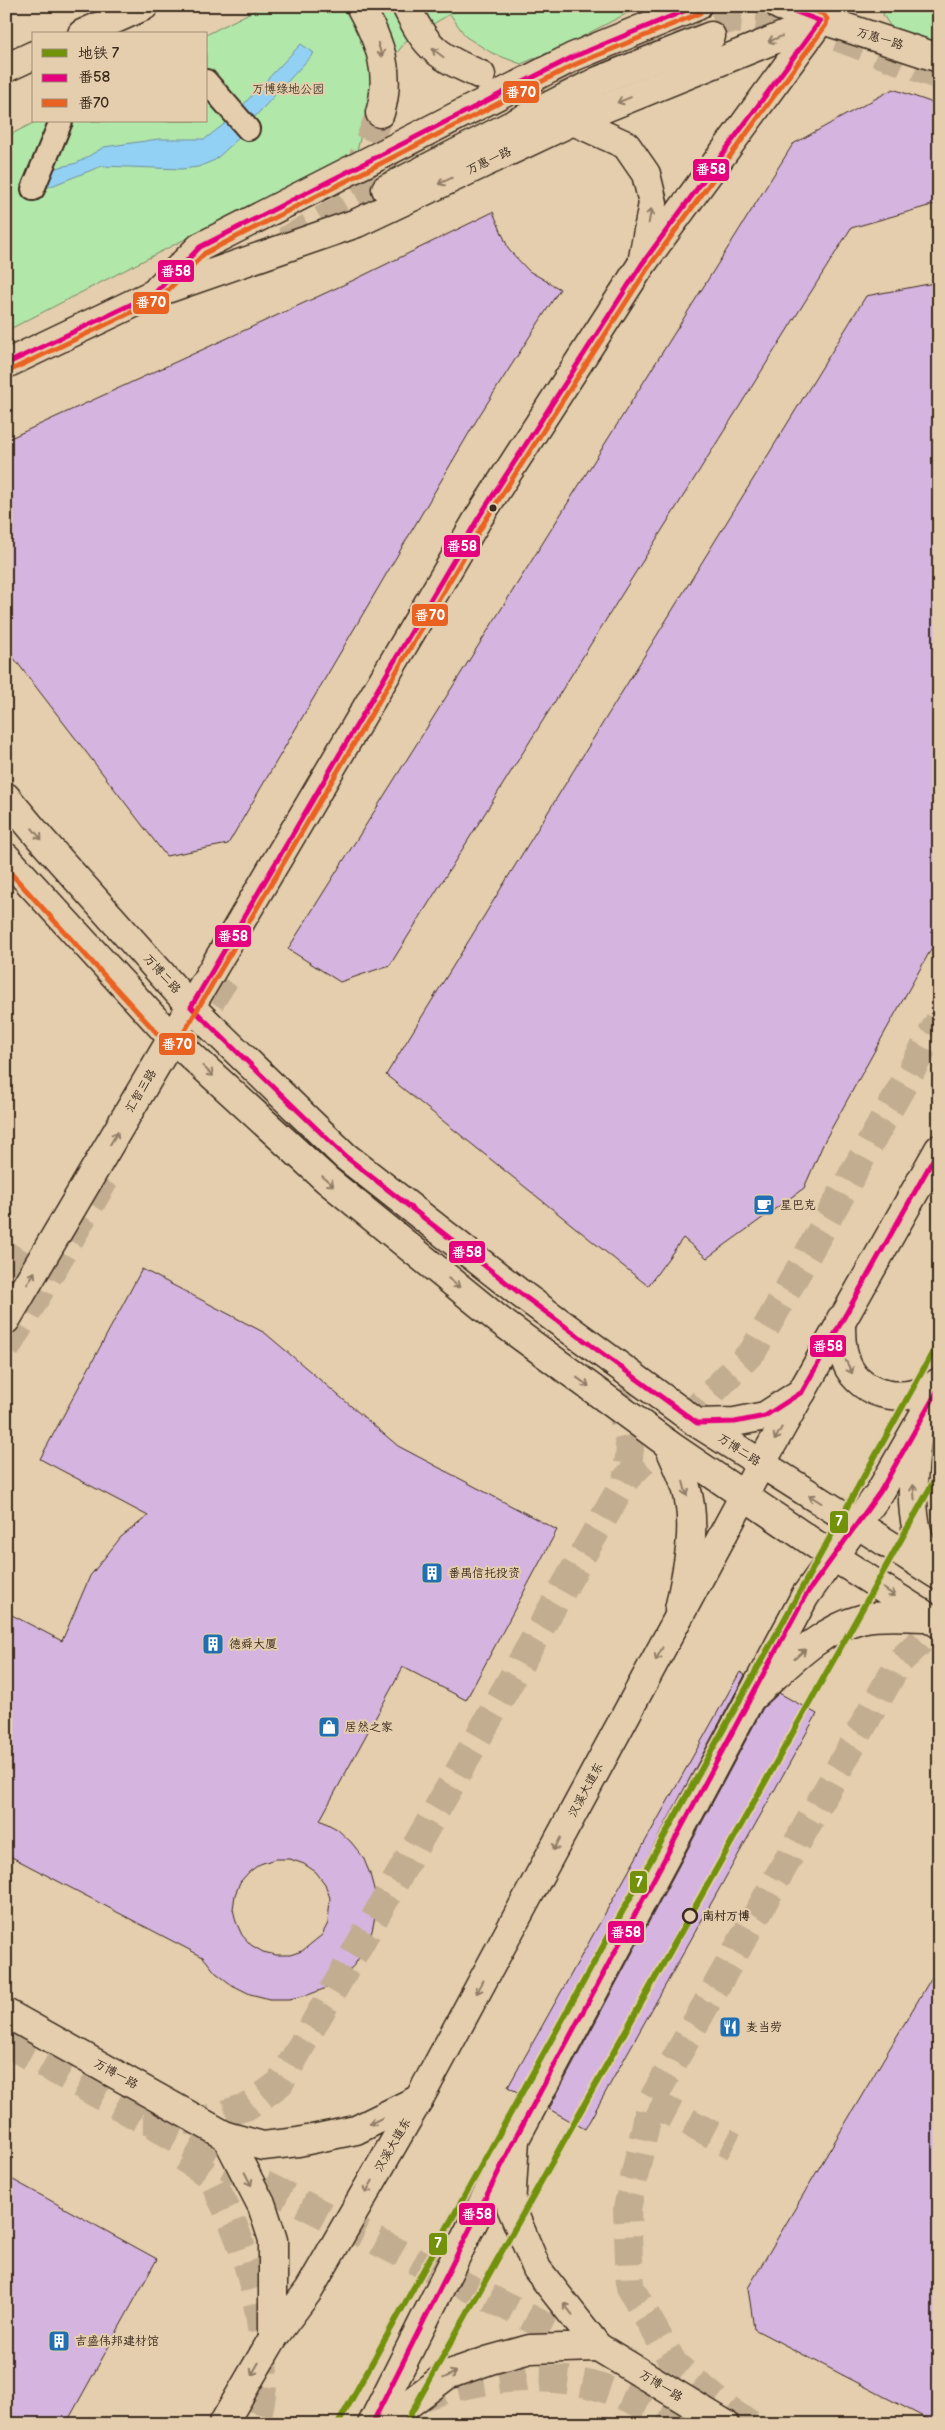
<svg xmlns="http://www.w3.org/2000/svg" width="945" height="2430" font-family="'Balsamiq Sans','LXGW WenKai TC',sans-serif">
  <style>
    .green { fill: #b1e7a9; stroke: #768864 }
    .water { fill: #93d1f4; stroke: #708e9e }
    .building { fill: #d5b4df; stroke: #3b2a1e; fill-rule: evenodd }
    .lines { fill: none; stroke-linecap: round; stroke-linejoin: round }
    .tertiary-tunnel { stroke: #c2ad90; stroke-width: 28; stroke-dasharray: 28 14; stroke-linecap: butt }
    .pedestrian-casing { stroke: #3b2a1e; stroke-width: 26 }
    .tertiary-casing { stroke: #3b2a1e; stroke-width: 31 }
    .secondary-casing { stroke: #3b2a1e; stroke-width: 31 }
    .pedestrian { stroke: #e4cead; stroke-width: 22 }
    .tertiary { stroke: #e4cead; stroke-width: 28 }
    .secondary { stroke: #e4cead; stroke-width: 28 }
    .bus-1-casing { stroke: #e4cead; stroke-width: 9 }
    .bus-2-casing { stroke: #e4cead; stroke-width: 9 }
    .bus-1 { stroke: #e5007d; stroke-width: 5 }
    .bus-2 { stroke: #e96222; stroke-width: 5 }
    .metro-1-casing { stroke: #e4cead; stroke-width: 10 }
    .metro-1 { stroke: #72920c; stroke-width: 6 }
    .oneway { stroke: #907c66 }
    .bus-dot { fill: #3b2a1e; stroke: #e4cead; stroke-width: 2 }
    .stop-dot { fill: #e4cead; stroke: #3b2a1e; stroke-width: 2.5 }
    .labels { text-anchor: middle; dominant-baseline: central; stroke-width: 4; stroke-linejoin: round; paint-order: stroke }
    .street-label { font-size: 12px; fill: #3b2a1e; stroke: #e4cead }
    .park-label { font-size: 12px; fill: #473d2c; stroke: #e4cead }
    .poi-label { font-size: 12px; fill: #3b2a1e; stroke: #e4cead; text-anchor: start }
    .stop-label { font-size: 12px; font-weight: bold; fill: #3b2a1e; stroke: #e4cead; text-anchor: start }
    .line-badge { stroke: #e4cead; stroke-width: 2 }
    .badge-label { font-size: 14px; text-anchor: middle; font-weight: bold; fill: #fff }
  </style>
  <rect width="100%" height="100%" fill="#e4cead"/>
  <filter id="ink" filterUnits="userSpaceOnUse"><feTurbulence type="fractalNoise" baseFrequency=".02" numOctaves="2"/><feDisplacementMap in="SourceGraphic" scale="10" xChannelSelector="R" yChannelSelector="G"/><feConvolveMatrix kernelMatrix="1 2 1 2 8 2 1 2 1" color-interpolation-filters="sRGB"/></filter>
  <g filter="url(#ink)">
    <g class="green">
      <polygon points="263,6 641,6 562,47 521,64 492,53 466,37 450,14 408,39 374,81 357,151 6,331 6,137 37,121 206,121 206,35"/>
      <polygon points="886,6 939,6 939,48 896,35 883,15"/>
    </g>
    <g class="water">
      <polygon points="301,44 314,53 251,121 240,108"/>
      <polygon points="227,122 242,135 215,160 198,167 182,169 102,166 46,188 48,170 77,163 104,147 159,139 205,139"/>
    </g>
    <g class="building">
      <polygon points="893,89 939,105 939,203 851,228 390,965 340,982 288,949 793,144"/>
      <polygon points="493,212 509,250 529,271 560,289 479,416 228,844 166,856 6,648 6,440 356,279"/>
      <polygon points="939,282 939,935 825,1140 804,1188 707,1258 683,1238 648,1286 386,1075 866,296"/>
      <path d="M142,1269L265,1333L398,1446L557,1530L466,1700L403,1667L320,1820L337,1829L351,1842L363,1857L370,1874L375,1893L376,1912L372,1931L365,1948L355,1964L342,1978L326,1988L308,1995L289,1999H270L250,1994L232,1985L216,1973L203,1957L6,1854V1612L62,1641L90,1576L121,1537L148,1516L40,1459ZM275,1859H290L304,1864L316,1872L325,1884L330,1898L328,1923L322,1935L302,1951L290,1955H276L263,1952L251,1945L242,1935L236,1922L233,1909L235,1895L240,1882L249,1872L260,1864Z"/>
      <polygon points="740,1672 745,1675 521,2094 508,2087"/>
      <polygon points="779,1693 817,1714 585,2129 549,2109 763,1708"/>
      <polygon points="939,1965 939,2424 937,2424 754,2329 748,2288"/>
      <polygon points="6,2176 157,2259 66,2424 6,2424"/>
    </g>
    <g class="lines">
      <g class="tertiary-tunnel">
        <polyline points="522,106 583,72 649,46 731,19 793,24 826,33 939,76"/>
        <polyline points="354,180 380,113"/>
        <polyline points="285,241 404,173"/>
        <polyline points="188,1037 225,979"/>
        <polyline points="6,1255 47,1279"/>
        <polyline points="6,1349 110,1171"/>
        <polyline points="614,1398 620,1402 630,1449 626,1479"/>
        <polyline points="6,2043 215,2160 561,2334 593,2353"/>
        <polyline points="651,2102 734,2146"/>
        <polyline points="143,2120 201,2121 249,2106 280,2083 626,1479 753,1351 939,1021"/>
        <path d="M183,2158C192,2164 204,2170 211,2178C216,2184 219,2195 223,2202C252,2259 278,2362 255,2424"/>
        <path d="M417,2399C469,2379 544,2370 598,2387C627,2395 655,2412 682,2424"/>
        <polyline points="751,2424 732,2413 674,2364 630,2287 627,2209 651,2102 899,1662 939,1624"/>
      </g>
      <g class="pedestrian-casing">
        <g id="pedestrian">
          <polyline points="206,81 248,129"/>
          <polyline points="33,189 61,121"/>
        </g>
      </g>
      <g class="tertiary-casing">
        <g id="tertiary">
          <path d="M360,6C380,42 392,73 380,113"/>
          <path d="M406,6C427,50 438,56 481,75"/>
          <polyline points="780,6 939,58"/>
          <polyline points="82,34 144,6"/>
          <polyline points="6,68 34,55"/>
          <polyline points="573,121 626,145 646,174 653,203 643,258"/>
          <polyline points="386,189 598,81 711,36"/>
          <polyline points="159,288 200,247 573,57 697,6"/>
          <polyline points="6,364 155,293 357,223 573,121 820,21"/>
          <polyline points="6,797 41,839 191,1007 345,1156 517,1291 697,1423 939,1576"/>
          <polyline points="6,857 172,1038 327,1180 499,1320 668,1444 834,1557 939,1624"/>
          <polyline points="6,1320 479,517 642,264 820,21 828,6"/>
          <polyline points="697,1423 735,1422 765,1416 802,1392"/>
          <path d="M919,1425C914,1465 906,1513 924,1551C927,1558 934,1564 939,1569"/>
          <path d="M668,1444C674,1458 681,1472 686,1487C698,1527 687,1570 679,1610"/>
          <path d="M752,1697C784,1669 818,1630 861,1619C882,1614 906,1617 927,1617"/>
          <polyline points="6,2013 226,2136 263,2146 298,2142 356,2130 419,2099"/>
          <polyline points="226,2136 262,2206 273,2240 273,2338"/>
          <polyline points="515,2139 511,2207 537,2269 598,2347 725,2424"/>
          <polyline points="382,2424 447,2375 490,2360 530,2349 598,2347"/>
        </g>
      </g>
      <g class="secondary-casing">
        <g id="secondary">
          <path d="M841,1319C841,1334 841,1348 846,1362C861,1399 910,1405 939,1382"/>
          <polyline points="223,2424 273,2338 309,2290 419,2099 761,1464 939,1149"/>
          <polyline points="372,2424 515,2139 805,1596 880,1492 939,1388"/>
        </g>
      </g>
      <use href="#pedestrian" class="pedestrian"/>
      <use href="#tertiary" class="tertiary"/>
      <use href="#secondary" class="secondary"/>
      <g class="bus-1-casing">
        <g id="bus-1">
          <polyline points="781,6 820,21 642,264 479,517 191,1007 345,1156 517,1291 697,1423 735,1422 765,1416 802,1392 939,1149"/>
          <polyline points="6,364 155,293 200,247 573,57 696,6"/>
          <polyline points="372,2424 515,2139 805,1596 880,1492 939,1388"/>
        </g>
      </g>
      <g class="bus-2-casing">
        <g id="bus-2">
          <polyline points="9,371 159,299 205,253 576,64 700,13"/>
          <polyline points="6,868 166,1043 172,1045 177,1044 485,521 648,268 826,25 827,19 823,14 802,6"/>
        </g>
      </g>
      <use href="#bus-1" class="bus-1"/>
      <use href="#bus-2" class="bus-2"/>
      <g class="metro-1-casing">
        <g id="metro-1">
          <polyline points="338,2424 939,1341"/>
          <polyline points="405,2424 939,1472"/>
        </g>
      </g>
      <use href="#metro-1" class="metro-1"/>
    </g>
    <defs><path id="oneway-shaft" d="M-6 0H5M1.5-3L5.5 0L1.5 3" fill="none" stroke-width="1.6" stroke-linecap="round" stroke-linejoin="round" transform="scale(1.25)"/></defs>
    <g class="oneway">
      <use href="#oneway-shaft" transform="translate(775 39) rotate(158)"/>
      <use href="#oneway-shaft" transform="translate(380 50) rotate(73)"/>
      <use href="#oneway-shaft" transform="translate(438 53) rotate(-143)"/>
      <use href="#oneway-shaft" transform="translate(624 100) rotate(158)"/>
      <use href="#oneway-shaft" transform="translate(445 181) rotate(155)"/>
      <use href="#oneway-shaft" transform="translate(650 216) rotate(-80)"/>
      <use href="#oneway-shaft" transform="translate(37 834) rotate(50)"/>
      <use href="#oneway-shaft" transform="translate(208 1071) rotate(43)"/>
      <use href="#oneway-shaft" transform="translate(114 1138) rotate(-59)"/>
      <use href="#oneway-shaft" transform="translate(328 1181) rotate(40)"/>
      <use href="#oneway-shaft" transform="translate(31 1278) rotate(-59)"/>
      <use href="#oneway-shaft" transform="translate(454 1283) rotate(39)"/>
      <use href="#oneway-shaft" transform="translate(849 1367) rotate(63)"/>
      <use href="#oneway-shaft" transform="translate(583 1382) rotate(36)"/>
      <use href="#oneway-shaft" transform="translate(778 1434) rotate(119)"/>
      <use href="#oneway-shaft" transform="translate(685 1489) rotate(76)"/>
      <use href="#oneway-shaft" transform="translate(914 1492) rotate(-95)"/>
      <use href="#oneway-shaft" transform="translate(815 1499) rotate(-148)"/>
      <use href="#oneway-shaft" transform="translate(889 1592) rotate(33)"/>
      <use href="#oneway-shaft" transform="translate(659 1654) rotate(118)"/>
      <use href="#oneway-shaft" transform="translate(800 1654) rotate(-42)"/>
      <use href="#oneway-shaft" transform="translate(557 1844) rotate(118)"/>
      <use href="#oneway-shaft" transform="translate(480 1987) rotate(118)"/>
      <use href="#oneway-shaft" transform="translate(376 2121) rotate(154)"/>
      <use href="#oneway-shaft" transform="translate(248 2179) rotate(63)"/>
      <use href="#oneway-shaft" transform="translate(369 2187) rotate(120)"/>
      <use href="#oneway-shaft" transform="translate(568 2309) rotate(-128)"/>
      <use href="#oneway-shaft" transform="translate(255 2369) rotate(120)"/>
      <use href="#oneway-shaft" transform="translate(450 2375) rotate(-26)"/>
    </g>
  </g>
  <defs>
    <g id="cafe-square" transform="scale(1.125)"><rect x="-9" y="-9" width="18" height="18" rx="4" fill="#1f6fb2" stroke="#e4cead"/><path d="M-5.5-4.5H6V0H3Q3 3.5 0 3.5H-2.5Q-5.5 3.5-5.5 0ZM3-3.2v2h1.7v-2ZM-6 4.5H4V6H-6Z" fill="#fff"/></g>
    <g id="building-square" transform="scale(1.125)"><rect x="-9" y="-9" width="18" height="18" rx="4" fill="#1f6fb2" stroke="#e4cead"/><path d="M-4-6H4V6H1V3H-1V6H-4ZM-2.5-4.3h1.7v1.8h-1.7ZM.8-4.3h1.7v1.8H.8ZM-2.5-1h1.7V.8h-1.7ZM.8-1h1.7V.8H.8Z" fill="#fff"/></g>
    <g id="shop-square" transform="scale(1.125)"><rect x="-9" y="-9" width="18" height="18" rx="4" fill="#1f6fb2" stroke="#e4cead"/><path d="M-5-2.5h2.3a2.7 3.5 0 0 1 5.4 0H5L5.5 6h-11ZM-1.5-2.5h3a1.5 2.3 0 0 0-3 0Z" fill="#fff"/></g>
    <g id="restaurant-square" transform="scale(1.125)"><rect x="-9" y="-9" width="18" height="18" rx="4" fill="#1f6fb2" stroke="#e4cead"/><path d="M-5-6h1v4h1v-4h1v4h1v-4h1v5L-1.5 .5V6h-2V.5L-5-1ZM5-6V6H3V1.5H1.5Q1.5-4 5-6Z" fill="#fff"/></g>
  </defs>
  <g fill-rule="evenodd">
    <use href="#cafe-square" x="764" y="1205"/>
    <use href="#building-square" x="432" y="1573"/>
    <use href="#building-square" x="213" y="1644"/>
    <use href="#shop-square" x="329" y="1727"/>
    <use href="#restaurant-square" x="730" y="2027"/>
    <use href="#building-square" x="59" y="2341"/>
  </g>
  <circle class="bus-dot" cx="493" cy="508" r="4.5"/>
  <circle class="stop-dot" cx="690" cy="1916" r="7"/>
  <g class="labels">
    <g class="street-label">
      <text transform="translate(880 39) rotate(17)">万惠一路</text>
      <text transform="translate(489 161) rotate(-25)">万惠一路</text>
      <text transform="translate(162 974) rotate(48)">万博二路</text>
      <text transform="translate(141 1091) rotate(-59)">汇智三路</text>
      <text transform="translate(739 1450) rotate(33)">万博二路</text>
      <text transform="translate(586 1790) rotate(-62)">汉溪大道东</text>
      <text transform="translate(116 2074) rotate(29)">万博一路</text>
      <text transform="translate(393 2145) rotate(-60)">汉溪大道东</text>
      <text transform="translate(661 2386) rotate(32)">万博一路</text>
    </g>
    <g class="park-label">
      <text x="288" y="89">万博绿地公园</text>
    </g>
    <g class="poi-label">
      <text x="780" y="1205">星巴克</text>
      <text x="448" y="1573">番禺信托投资</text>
      <text x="229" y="1644">德舜大厦</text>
      <text x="345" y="1727">居然之家</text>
      <text x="746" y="2027">麦当劳</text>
      <text x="75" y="2341">吉盛伟邦建材馆</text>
    </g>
    <g class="stop-label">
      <text x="702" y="1916">南村万博</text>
    </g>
  </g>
  <g class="line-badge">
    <rect x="502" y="80" width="38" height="24" rx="5" fill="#e96222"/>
    <rect x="692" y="158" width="38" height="24" rx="5" fill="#e5007d"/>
    <rect x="157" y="259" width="38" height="24" rx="5" fill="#e5007d"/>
    <rect x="132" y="291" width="38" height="24" rx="5" fill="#e96222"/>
    <rect x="443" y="534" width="38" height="24" rx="5" fill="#e5007d"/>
    <rect x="411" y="603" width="38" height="24" rx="5" fill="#e96222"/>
    <rect x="214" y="924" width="38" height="24" rx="5" fill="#e5007d"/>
    <rect x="158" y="1032" width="38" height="24" rx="5" fill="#e96222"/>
    <rect x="448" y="1240" width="38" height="24" rx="5" fill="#e5007d"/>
    <rect x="809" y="1334" width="38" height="24" rx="5" fill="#e5007d"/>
    <rect x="829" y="1510" width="20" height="24" rx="5" fill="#72920c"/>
    <rect x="629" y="1870" width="19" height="24" rx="5" fill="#72920c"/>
    <rect x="607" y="1920" width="38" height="24" rx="5" fill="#e5007d"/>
    <rect x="458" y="2202" width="38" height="24" rx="5" fill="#e5007d"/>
    <rect x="428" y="2232" width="20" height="24" rx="5" fill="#72920c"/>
  </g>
  <g class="badge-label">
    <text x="521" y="97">番70</text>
    <text x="711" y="174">番58</text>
    <text x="176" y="276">番58</text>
    <text x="151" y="307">番70</text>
    <text x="462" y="551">番58</text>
    <text x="430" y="620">番70</text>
    <text x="233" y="941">番58</text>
    <text x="177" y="1049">番70</text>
    <text x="467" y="1257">番58</text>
    <text x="828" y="1351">番58</text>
    <text x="839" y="1526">7</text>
    <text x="639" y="1887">7</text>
    <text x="626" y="1937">番58</text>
    <text x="477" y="2219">番58</text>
    <text x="438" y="2248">7</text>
  </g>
  <rect width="945" height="2430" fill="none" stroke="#e4cead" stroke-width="25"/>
  <rect x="12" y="12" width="920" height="2405" fill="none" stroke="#3b2a1e" stroke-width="2" filter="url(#ink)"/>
  <rect x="32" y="32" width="175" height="90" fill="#e4cead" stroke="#a08c74"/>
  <rect x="42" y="49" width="25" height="8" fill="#72920c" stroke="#a08c74"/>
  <text x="78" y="58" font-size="15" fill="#3b2a1e">地铁 7</text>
  <rect x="42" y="74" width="25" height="8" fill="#e5007d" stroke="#a08c74"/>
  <text x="78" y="82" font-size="15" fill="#3b2a1e">番58</text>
  <rect x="42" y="99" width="25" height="8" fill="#e96222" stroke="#a08c74"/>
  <text x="78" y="108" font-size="15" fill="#3b2a1e">番70</text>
</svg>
